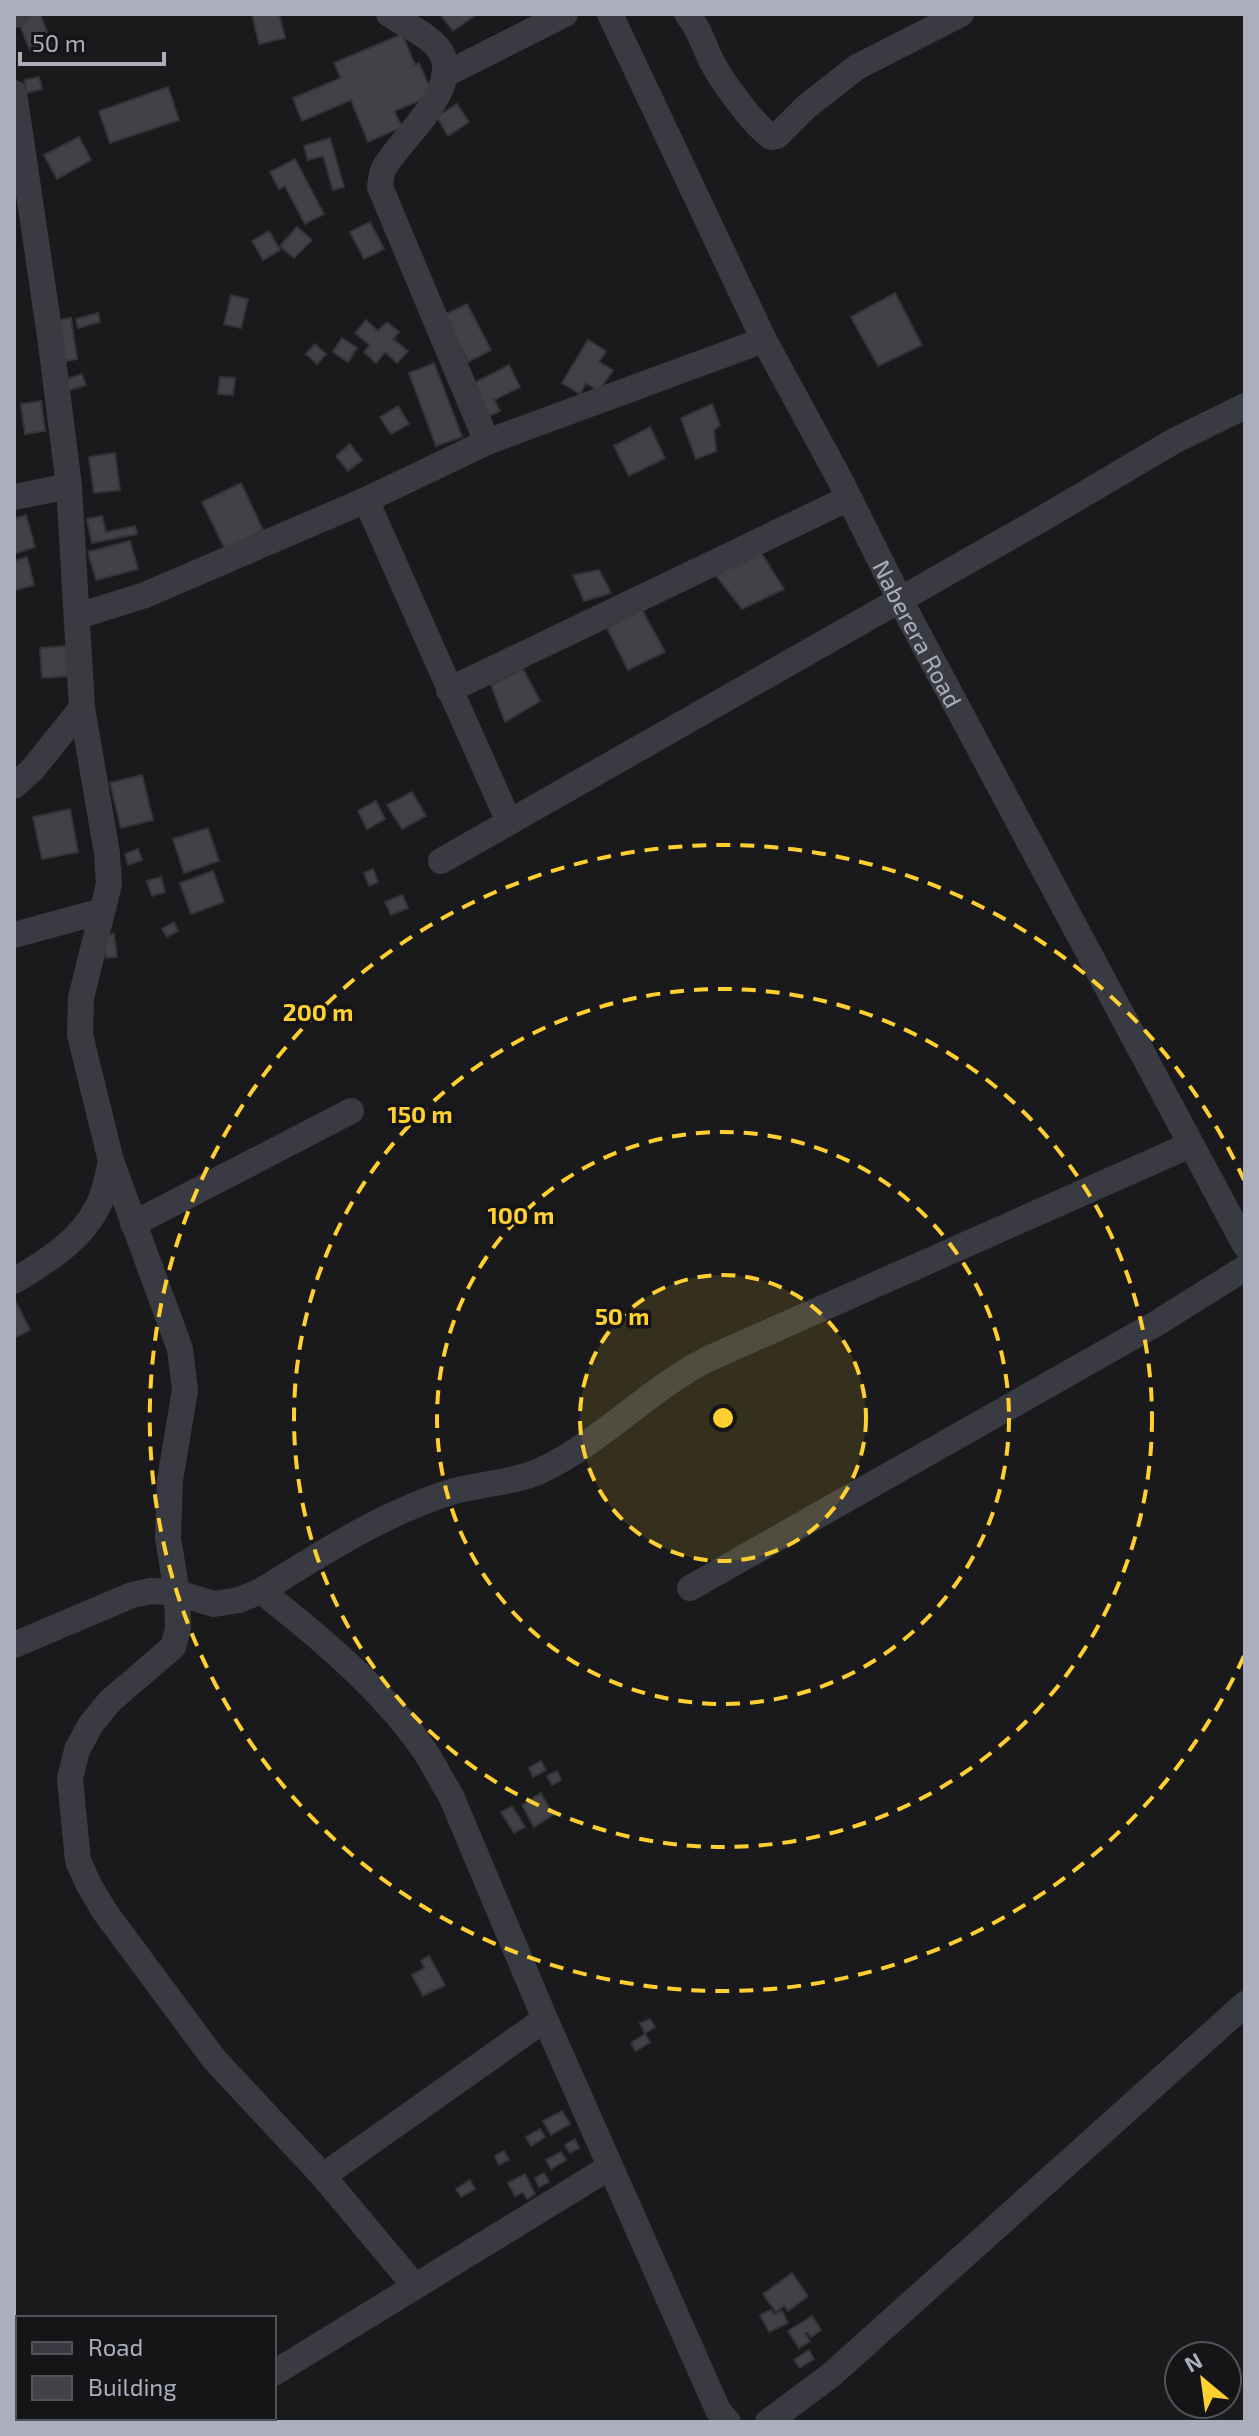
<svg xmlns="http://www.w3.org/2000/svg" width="1259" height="2436" font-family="'Exo 2',sans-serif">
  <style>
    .building { fill: #414247; stroke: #343438; stroke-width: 2 }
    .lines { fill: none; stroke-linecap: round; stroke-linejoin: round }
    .minor { stroke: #3a3b42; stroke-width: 26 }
    .ring { fill: none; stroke: #ffd02f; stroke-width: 4; stroke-dasharray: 14 10 }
    .labels { text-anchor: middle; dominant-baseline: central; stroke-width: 7; stroke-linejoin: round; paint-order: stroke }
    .street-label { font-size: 24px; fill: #abafbd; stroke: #151517 }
    .centre { fill: #ffd02f; stroke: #151517; stroke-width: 4 }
    .ring-label { font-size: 24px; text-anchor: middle; font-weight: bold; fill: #ffd02f; stroke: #151517; stroke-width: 7; stroke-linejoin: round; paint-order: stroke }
  </style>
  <rect width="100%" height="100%" fill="#1a1a1c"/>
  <g class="building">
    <polygon points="34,14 40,14 52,45 31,53 18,20"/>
    <polygon points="252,14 279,14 285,38 259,44"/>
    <polygon points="440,14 477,14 453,31"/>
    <polygon points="402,34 415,65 419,63 433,95 394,111 402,127 368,142 351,100 302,121 293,98 341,78 334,63"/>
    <polygon points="39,77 42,89 27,93 24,80"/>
    <polygon points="168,87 179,120 110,143 99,111"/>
    <polygon points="457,104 469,122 448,136 437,117"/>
    <polygon points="79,137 91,160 57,179 44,155"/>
    <polygon points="330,138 344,187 333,190 323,156 308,160 304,146"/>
    <polygon points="295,159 324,214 305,224 285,186 279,189 270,172"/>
    <polygon points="370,222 384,249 364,259 350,232"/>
    <polygon points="297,227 312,240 294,258 280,246"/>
    <polygon points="269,231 280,250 263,260 252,241"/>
    <polygon points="895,293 922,345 878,366 851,317"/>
    <polygon points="231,295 248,299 241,328 224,324"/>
    <polygon points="467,304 491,350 468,362 444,315"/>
    <polygon points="98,313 100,322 78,328 76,319"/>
    <polygon points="71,318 77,359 59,362 52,321"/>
    <polygon points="366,320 378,331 387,322 399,332 393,339 408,351 397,363 385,352 376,363 364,352 370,345 355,333"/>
    <polygon points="342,338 357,348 348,362 333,352"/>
    <polygon points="588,340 606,351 599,362 613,370 599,391 586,383 580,394 562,383"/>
    <polygon points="315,344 326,354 317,364 306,354"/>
    <polygon points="434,363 462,437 436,446 409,373"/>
    <polygon points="509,365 520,387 494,400 500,411 483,419 466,387"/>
    <polygon points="82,374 86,385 67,391 64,380"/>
    <polygon points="220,377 235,378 233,395 218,394"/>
    <polygon points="41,401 45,431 25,434 21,404"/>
    <polygon points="712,404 720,425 714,430 716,451 696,459 681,418"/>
    <polygon points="398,406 409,424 391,434 380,417"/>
    <polygon points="650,427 665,458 629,476 614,446"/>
    <polygon points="350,444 362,460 348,471 336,456"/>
    <polygon points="115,453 120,490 94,493 89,457"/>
    <polygon points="241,483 263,530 225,549 202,502"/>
    <polygon points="26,515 35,547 14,554 14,519"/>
    <polygon points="102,516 106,532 135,526 137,534 92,543 87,519"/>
    <polygon points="130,541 138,569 96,580 88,552"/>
    <polygon points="758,548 784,589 742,609 714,573"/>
    <polygon points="27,557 34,585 14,591 14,561"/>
    <polygon points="599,570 611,593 584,601 573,575"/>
    <polygon points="641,608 665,652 628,670 607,628"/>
    <polygon points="66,646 68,676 42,678 40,648"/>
    <polygon points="523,669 540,701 505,722 491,685"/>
    <polygon points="142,775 153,820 121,828 110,783"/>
    <polygon points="412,792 426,816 402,829 387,805"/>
    <polygon points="376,801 385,819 367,829 358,811"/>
    <polygon points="70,809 78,852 42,859 33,817"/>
    <polygon points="208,828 219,861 184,873 173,839"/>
    <polygon points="138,849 142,860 128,865 125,854"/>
    <polygon points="373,869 378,882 369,886 364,873"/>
    <polygon points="213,871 224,902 191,914 180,883"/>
    <polygon points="161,877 165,892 152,896 147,881"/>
    <polygon points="402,895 408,908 391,915 385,902"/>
    <polygon points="174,922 178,931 167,937 162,929"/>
    <polygon points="114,934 117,957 106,958 104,935"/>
    <polygon points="14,1298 30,1330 14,1338"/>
    <polygon points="541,1761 546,1770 533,1777 529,1768"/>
    <polygon points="557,1771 561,1780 552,1785 547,1776"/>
    <polygon points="541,1793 553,1815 534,1827 522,1805"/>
    <polygon points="512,1806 525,1827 514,1833 501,1812"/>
    <polygon points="429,1956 445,1985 423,1996 412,1975 425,1968 421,1961"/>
    <polygon points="650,2019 655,2027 645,2033 640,2023"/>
    <polygon points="645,2034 650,2042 636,2051 631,2043"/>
    <polygon points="562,2111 570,2124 551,2135 543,2121"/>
    <polygon points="540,2129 545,2137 531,2146 526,2137"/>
    <polygon points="575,2139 579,2148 570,2153 565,2145"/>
    <polygon points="504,2151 509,2160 499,2165 495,2156"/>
    <polygon points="561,2152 566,2160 551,2169 546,2160"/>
    <polygon points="544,2173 549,2182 539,2187 535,2178"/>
    <polygon points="525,2174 535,2194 527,2199 523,2192 515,2196 508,2183"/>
    <polygon points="470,2180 475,2189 461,2197 456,2189"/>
    <polygon points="792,2273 808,2296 788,2311 784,2306 776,2312 763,2294"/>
    <polygon points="771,2310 774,2315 782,2311 788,2323 769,2332 760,2315"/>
    <polygon points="812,2316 821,2330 811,2337 808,2332 805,2333 810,2341 799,2348 788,2331"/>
    <polygon points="809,2350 814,2359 800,2368 794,2360"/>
  </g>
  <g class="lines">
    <g class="minor">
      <path d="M389,14C402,23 419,30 431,41C476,78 401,137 384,168C381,174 381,180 380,187L487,442"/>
      <path id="s1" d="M610,14L764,340L839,478L900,600L1245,1245"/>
      <path d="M687,14C700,29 704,47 713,64C724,84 753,124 771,137L777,136L807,106L857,67L961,14"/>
      <polyline points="14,15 17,14"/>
      <polyline points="444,75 565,14"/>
      <polyline points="14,93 50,336 69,486 82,708 107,853 109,884 81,998 80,1035 111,1161 180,1349 185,1390 170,1480 168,1538 177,1593 178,1629 173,1647 110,1701 91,1724 77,1750 70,1779 78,1861 89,1885 105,1912 214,2059 323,2176 414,2285"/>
      <polyline points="14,497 69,486"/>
      <polyline points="366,500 509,822"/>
      <polyline points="78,616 145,595 366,500 487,442 764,340"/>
      <polyline points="449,690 849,498"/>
      <polyline points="14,786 32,770 82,708"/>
      <polyline points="441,861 1040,520 1174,441 1245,406"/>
      <polyline points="14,935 102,911"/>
      <polyline points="133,1224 351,1111"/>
      <path d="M14,1281C47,1261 82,1240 99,1204C105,1191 108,1175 111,1161"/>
      <polyline points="690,1588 1157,1323 1245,1268"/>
      <path d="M261,1591C316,1634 382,1689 422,1747C433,1762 441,1780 451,1796L545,2019L718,2410L728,2422"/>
      <path d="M14,1645L132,1595L151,1591L177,1593L214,1604L239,1600L261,1591C320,1554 384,1513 451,1492C479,1484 513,1483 540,1471C602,1442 647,1390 708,1359L1190,1145"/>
      <polyline points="323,2176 545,2019"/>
      <polyline points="274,2373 610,2167"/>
      <polyline points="196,2422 202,2418"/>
      <polyline points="768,2422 831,2375 1245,2004"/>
    </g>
  </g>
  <circle cx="723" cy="1418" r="143" fill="#ffd02f" fill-opacity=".12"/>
  <g class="ring">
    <circle cx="723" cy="1418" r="143"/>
    <circle cx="723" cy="1418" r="286"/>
    <circle cx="723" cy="1418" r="429"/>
    <path d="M1244 1656A573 573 0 1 1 1244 1180"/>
  </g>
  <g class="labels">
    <g class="street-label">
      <text stroke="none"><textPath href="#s1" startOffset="692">Naberera Road</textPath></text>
    </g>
  </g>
  <circle cx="723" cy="1418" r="12" class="centre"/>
  <g class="ring-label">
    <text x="318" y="1021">200 m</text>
    <text x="420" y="1123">150 m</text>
    <text x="521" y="1224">100 m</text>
    <text x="622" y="1325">50 m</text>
  </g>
  <rect width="1259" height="2436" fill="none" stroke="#abafbd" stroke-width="32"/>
  <rect x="16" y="2316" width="260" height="104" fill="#151517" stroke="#515359" stroke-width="2"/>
  <rect x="32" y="2342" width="40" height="12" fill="#3a3b42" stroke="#515359" stroke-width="2"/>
  <text x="88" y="2356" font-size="24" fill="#abafbd">Road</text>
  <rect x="32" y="2376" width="40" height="24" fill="#414247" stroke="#515359" stroke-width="2"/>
  <text x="88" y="2396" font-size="24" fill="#abafbd">Building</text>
  <g transform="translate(1203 2380) rotate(331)"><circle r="38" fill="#151517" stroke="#515359" stroke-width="2"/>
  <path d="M0-6L14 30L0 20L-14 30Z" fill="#ffd02f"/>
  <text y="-12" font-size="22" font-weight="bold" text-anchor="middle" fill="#abafbd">N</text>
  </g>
  <path d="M20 52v12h144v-12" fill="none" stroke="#abafbd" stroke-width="4"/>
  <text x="32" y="52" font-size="24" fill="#abafbd" stroke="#151517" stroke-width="6" paint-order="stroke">50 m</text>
</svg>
